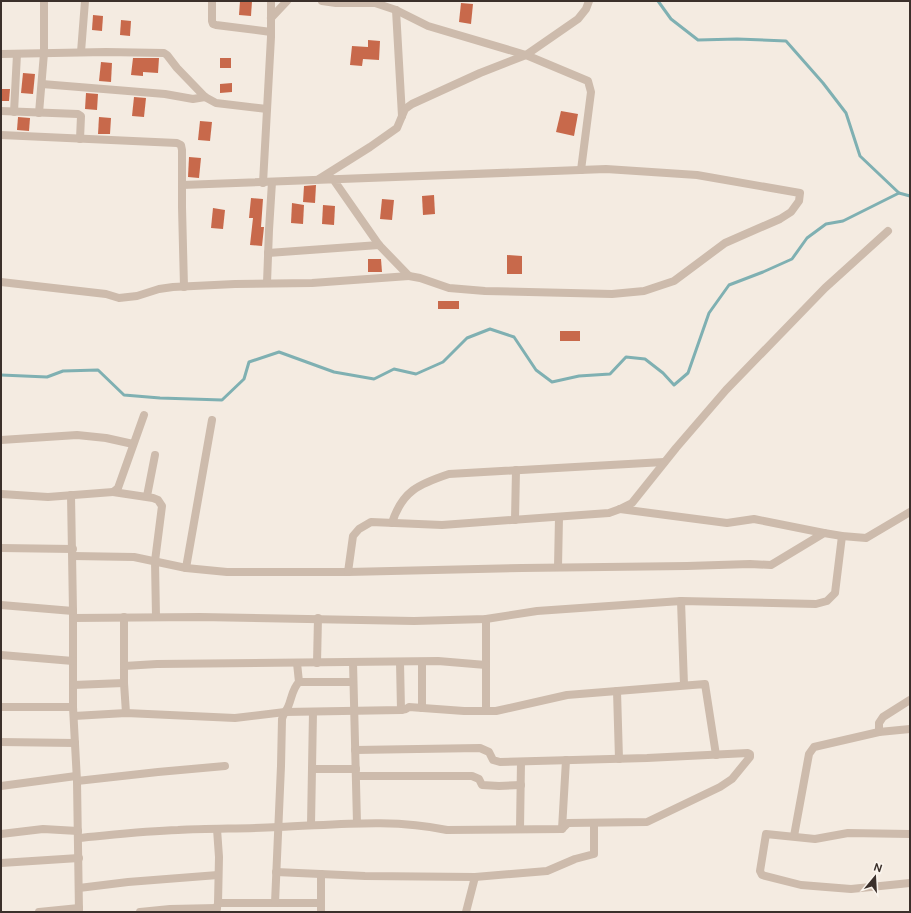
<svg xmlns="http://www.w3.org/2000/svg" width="911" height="913" font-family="'DM Sans',sans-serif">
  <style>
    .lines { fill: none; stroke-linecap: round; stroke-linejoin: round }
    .stream { stroke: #7fb0b2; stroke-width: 3 }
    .building { fill: #c8694b }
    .minor { stroke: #cdbbac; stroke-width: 8 }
  </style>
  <rect width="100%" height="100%" fill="#f4ebe1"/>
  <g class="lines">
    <g class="stream">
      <polyline points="658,1 671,19 698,40 737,39 786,41 823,83 846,113 860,156 899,193 910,196"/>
      <polyline points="1,375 47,377 63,371 98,370 124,395 160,398 222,400 244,379 249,362 279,352 334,372 374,379 394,369 416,374 443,362 467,338 490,329 514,337 536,370 552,382 579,376 610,374 626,357 645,359 663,373 674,385 688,373 709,313 729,285 763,272 792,259 807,238 826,224 843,221 899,193"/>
    </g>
  </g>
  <g class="building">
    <polygon points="240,1 252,1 251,16 239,15"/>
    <polygon points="461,3 473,4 471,24 459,22"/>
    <polygon points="93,15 103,16 102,31 92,30"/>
    <polygon points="121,20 131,21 130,36 120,35"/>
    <polygon points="368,40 380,41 379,60 363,59 362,66 350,65 352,46 368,47"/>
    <polygon points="133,58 159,58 158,73 143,72 143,76 131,75"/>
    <rect x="220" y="58" width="11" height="10"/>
    <polygon points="101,62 112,63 111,82 99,81"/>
    <polygon points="23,73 35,74 33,94 21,93"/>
    <polygon points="232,83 232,92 220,93 220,84"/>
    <polygon points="1,89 10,89 9,101 1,101"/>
    <polygon points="86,93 98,94 97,110 85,109"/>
    <polygon points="134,97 146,98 144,117 132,116"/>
    <polygon points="561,111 578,114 574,136 556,132"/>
    <polygon points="18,117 30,118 29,131 17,130"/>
    <polygon points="99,117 111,118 110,134 98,134"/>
    <polygon points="200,121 212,122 210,141 198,140"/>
    <polygon points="189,157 201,158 199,178 188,177"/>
    <polygon points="316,185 315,203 303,202 304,186"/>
    <polygon points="434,195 435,214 423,215 422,196"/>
    <polygon points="251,198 263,199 261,227 264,227 262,246 250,245 253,218 249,218"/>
    <polygon points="382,199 394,200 392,220 380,219"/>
    <polygon points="292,203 304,205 303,224 291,223"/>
    <polygon points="323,205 335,206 334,225 322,224"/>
    <polygon points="213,208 225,210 223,229 211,228"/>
    <polygon points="507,255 522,256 522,274 507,274"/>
    <polygon points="368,259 381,259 382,272 368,272"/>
    <rect x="438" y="301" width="21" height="8"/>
    <rect x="560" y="331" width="20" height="10"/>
  </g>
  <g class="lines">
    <g class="minor">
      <polyline points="212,1 212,21 213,24 216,25 271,32"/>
      <polyline points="322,1 336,3 375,3 396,10 428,26 526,55 588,81 591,92 581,170"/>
      <polyline points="396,10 402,116"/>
      <polyline points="271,18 287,1"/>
      <polyline points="81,52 85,1"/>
      <polyline points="1,54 106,52 164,53 167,55 177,68 205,97 216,103 267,109"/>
      <polyline points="42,84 165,94 193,99 205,97"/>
      <polyline points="1,111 78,114 81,116 80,139"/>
      <polyline points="14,112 17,54"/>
      <polyline points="39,113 44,53 44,1"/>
      <polyline points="1,135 177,143 181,145 182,150 182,207 184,287"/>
      <polyline points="319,179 370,147 397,128 405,109 412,104 480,73 526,55 578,19 586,9 589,1"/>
      <polyline points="263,183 271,37 271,1"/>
      <polyline points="182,185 606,169 697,175 800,193 799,201 791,212 780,219 725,243 674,281 644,291 612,294 485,291 449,288 420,278 409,276 379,245 333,179"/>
      <polyline points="268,253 379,245"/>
      <polyline points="1,282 106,294 119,298 137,296 159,289 173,287 235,284 312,283 409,276"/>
      <polyline points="267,283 269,230 272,182"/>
      <polyline points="1,440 77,435 106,438 133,444"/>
      <polyline points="113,492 153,498 158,500 162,506 155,561 156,617"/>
      <polyline points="1,494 48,497 113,492 118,488 144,415"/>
      <polyline points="71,495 73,611 73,707 77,781 79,912"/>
      <polyline points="147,496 155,455"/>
      <polyline points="620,509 727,523 754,519 824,533"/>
      <polyline points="515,520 516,470"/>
      <path d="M392,523C402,491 419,484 449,474L664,462"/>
      <polyline points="1,548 73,549"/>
      <polyline points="73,556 134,557 186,568 227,572 348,572 522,568 687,566 750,564 771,565 824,533 842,536 866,538 910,512"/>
      <polyline points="558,567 559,517"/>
      <polyline points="186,568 212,420"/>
      <polyline points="348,572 353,536 359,529 371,522 442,525 609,513 620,509 632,503 676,448 726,390 825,288 888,231"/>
      <polyline points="681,601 684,685"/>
      <polyline points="1,605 73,611"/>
      <polyline points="124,617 124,683 126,713"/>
      <polyline points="73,618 200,617 414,621 486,619 537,611 681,601 816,604 827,601 835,593 842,536"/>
      <polyline points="486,619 486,711"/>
      <polyline points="1,655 73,661"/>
      <polyline points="353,662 357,823"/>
      <polyline points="400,662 401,710"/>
      <polyline points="317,663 318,618"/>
      <polyline points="124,666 157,664 438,661 486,665"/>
      <polyline points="299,682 353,682"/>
      <polyline points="73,685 124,683"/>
      <polyline points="617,691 619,759"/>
      <polyline points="1,707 73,707"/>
      <polyline points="422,708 422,662"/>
      <polyline points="74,716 126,713 235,718 285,712 401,710 406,709 409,707 464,711 496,711 567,695 705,684 716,755"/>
      <polyline points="879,732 879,723 883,717 910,700"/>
      <polyline points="1,742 75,743"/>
      <polyline points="312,769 356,769"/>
      <polyline points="356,776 472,776 479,779 482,785 499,786 521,785"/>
      <polyline points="77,781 158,772 225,766"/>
      <polyline points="1,786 76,776"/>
      <polyline points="311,825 313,712"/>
      <polyline points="520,829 521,762"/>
      <polyline points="562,829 566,760"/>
      <polyline points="1,834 43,829 78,831"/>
      <polyline points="910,834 848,833 815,839 766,834 760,871 762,875 801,885 851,889 910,883"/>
      <polyline points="794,836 809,754 814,747 879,732 910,729"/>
      <path d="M78,838C111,835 144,831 178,830C211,828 245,829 278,827C335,825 391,818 447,830L562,829L568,823L647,822L720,787L732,779L750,757V754L748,753L647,758L500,762L493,760L489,752L480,748L355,750"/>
      <polyline points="1,863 79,858"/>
      <polyline points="276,872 365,876 475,877 547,871 575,859 594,854 594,823"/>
      <polyline points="79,888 128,882 218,875"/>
      <polyline points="218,903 321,903"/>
      <path d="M275,903L281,766L282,719C283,714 286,711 288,707C292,698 292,689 299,682L297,663"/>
      <polyline points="39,912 79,908"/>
      <polyline points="140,912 170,909 217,908"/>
      <polyline points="216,912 218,903 219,857 217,829"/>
      <polyline points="321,912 321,874"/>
      <polyline points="466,912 475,877"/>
    </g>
  </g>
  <rect width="911" height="913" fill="none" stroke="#3b302b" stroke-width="4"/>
  <g transform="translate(875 877) rotate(18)" stroke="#fbf5ee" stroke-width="3" paint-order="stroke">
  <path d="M0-3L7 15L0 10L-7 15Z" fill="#3b302b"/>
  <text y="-6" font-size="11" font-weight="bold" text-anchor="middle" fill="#3b302b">N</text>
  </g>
</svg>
